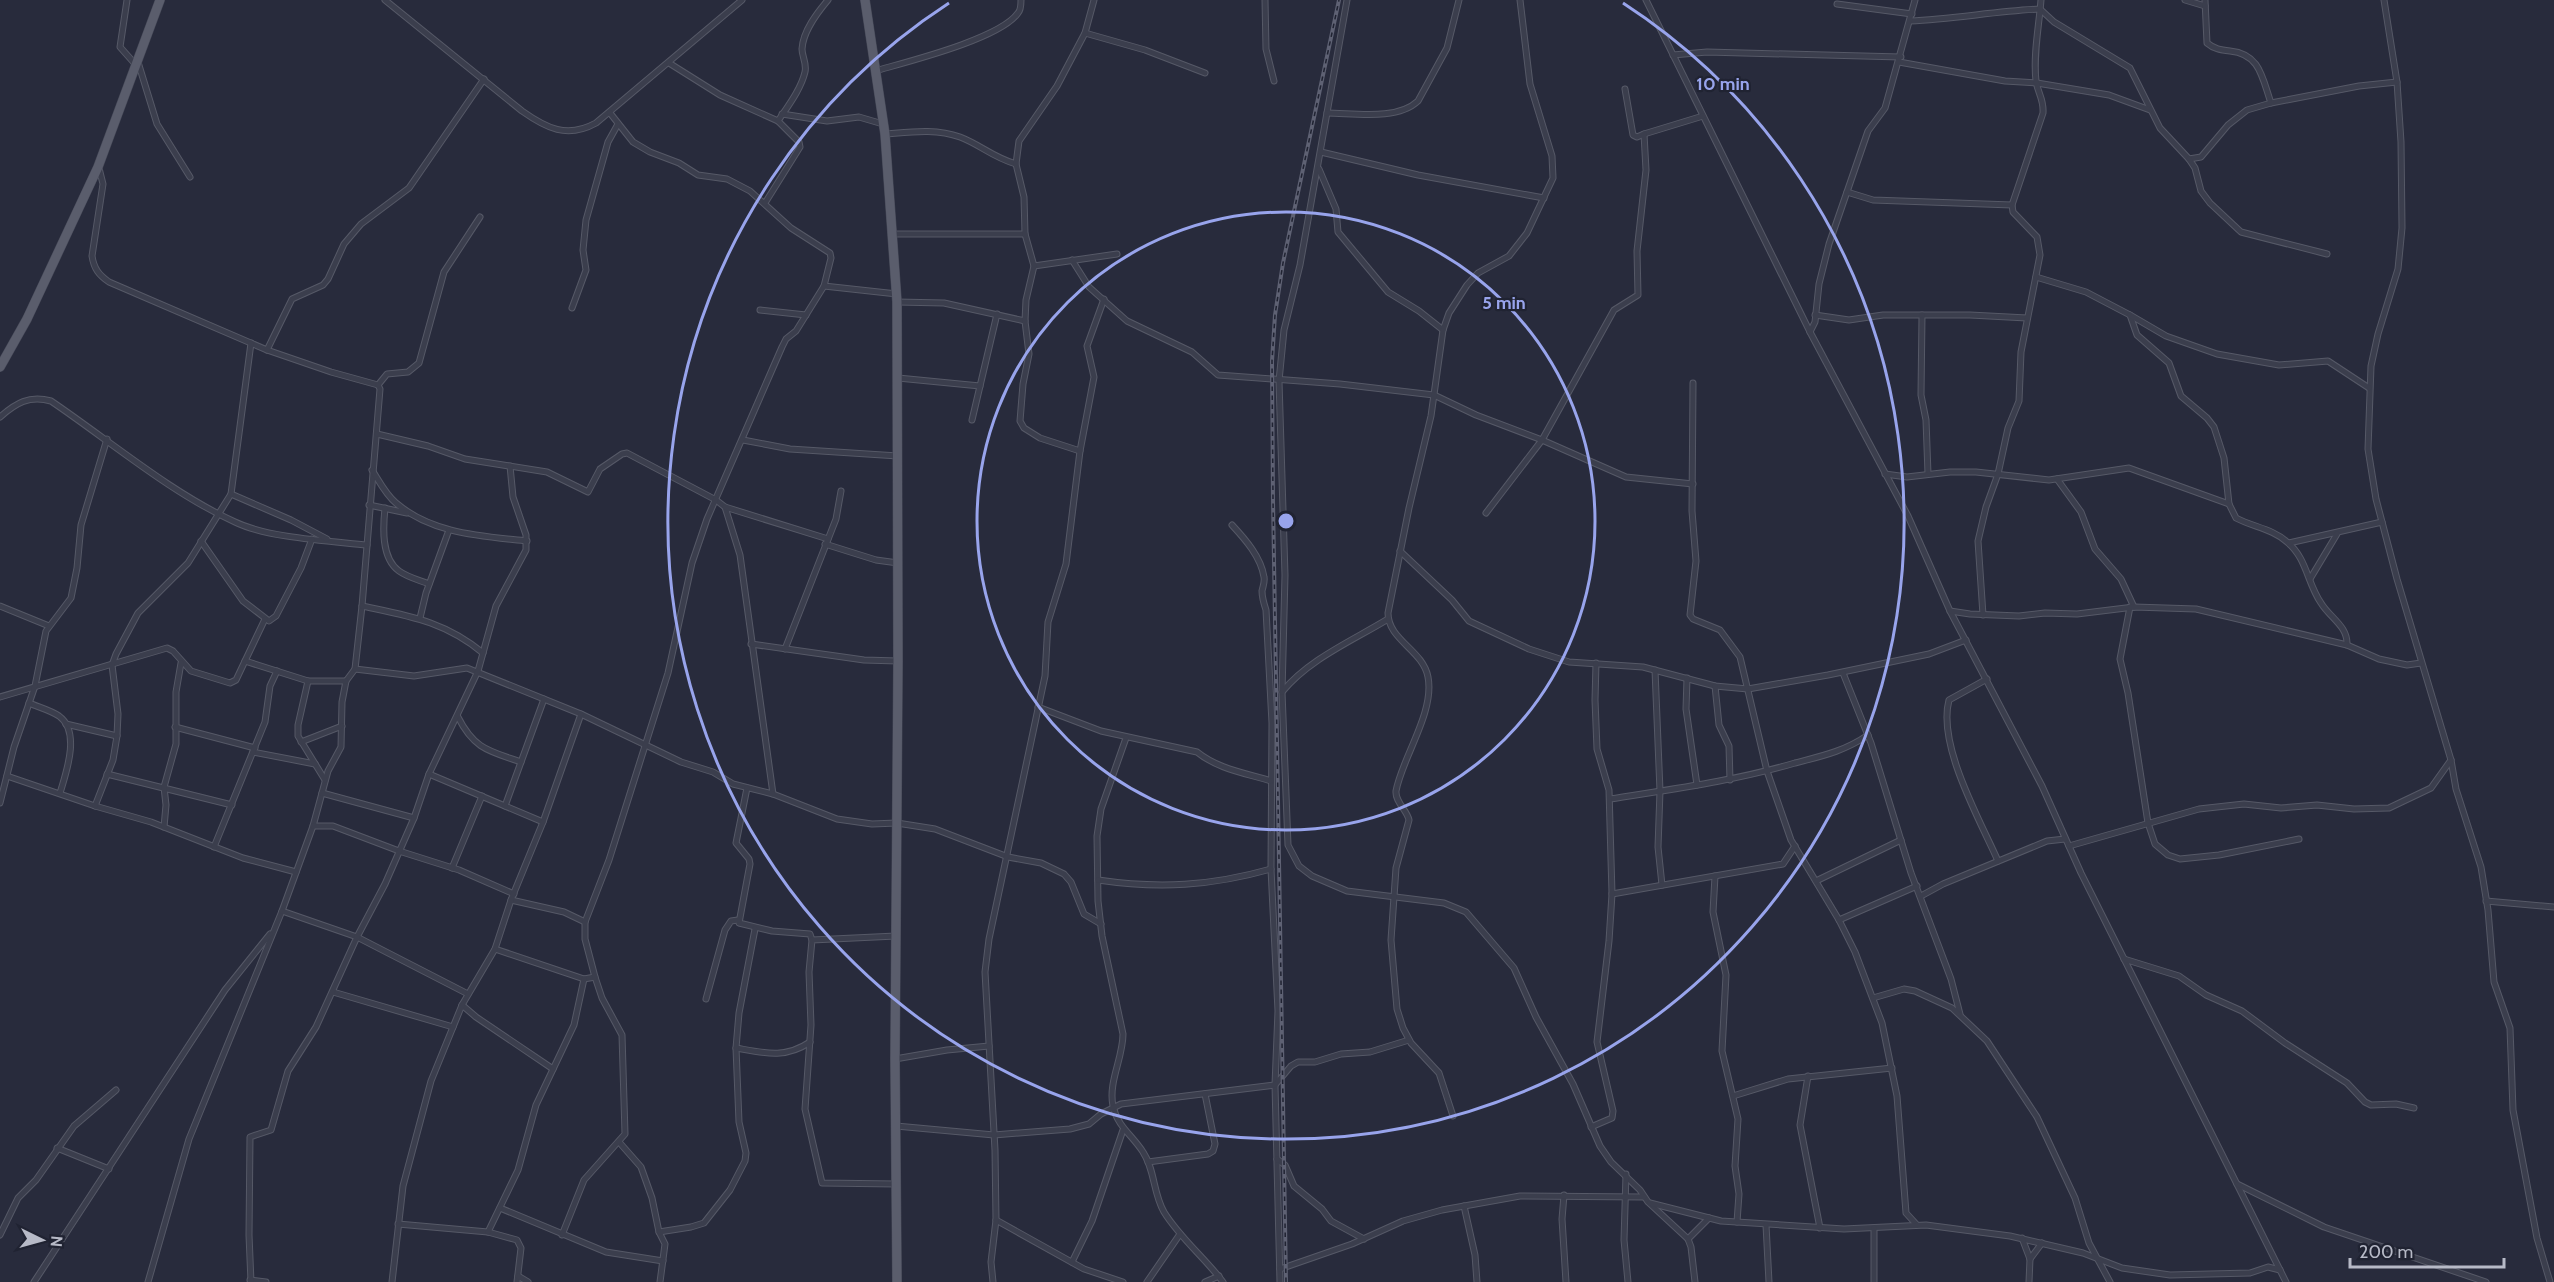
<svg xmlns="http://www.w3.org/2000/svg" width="2554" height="1282" font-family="Cabin,sans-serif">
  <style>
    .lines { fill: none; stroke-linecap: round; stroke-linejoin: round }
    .street-casing { stroke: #565967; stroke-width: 7 }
    .primary-casing { stroke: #444756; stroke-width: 10 }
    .street { stroke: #3b3e4d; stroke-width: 5 }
    .primary { stroke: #5a5d6c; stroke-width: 9 }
    .rail-casing { stroke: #5e6173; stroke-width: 4 }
    .rail { stroke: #202332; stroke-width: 1.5; stroke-dasharray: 4.5; stroke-linecap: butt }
    .ring { fill: none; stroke: #98a4ec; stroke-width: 3 }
    .centre { fill: #98a4ec; stroke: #202332; stroke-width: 3 }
    .ring-label { font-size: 18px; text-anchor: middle; font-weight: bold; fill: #98a4ec; stroke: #202332; stroke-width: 4.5; stroke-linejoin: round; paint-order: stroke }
  </style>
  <rect width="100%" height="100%" fill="#282b3c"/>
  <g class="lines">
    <g class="street-casing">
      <g id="street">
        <polyline points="127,0 120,47 136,65"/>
        <path d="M385,0L522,111C546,128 567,139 596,123L742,0"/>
        <polyline points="1265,0 1266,49 1274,81"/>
        <polyline points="1347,0 1300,265 1284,330 1279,381 1285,575 1282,692 1288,845 1299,866 1312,876 1347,891 1444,903 1466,912 1514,968 1536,1017 1573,1084 1600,1146 1611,1162 1640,1190 1648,1202 1688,1239 1691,1247 1695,1282"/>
        <polyline points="1646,0 1810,332 1908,516 1950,611 2042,786 2081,873 2286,1282"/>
        <polyline points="2185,0 2205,6"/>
        <path d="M2205,0L2207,43C2214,49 2221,50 2230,51C2260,54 2262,77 2271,103"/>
        <polyline points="2384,0 2397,82 2401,142 2402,228 2398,269 2378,334 2371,366 2368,449 2376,499 2397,579 2451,760 2456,789 2481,867 2488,910 2494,982 2510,1028 2513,1110 2537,1238 2550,1282"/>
        <polyline points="1837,4 1912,14"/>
        <path d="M1910,21C1954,19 1997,11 2040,9L2054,22L2130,68L2160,128L2189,159L2201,157L2228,125L2247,110L2271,103L2359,86L2397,82"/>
        <polyline points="1085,33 1145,50 1205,73"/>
        <polyline points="1673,55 1707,52 1901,57"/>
        <polyline points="138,62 157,124 190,177"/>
        <polyline points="1899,62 2005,81 2037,83 2109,95 2150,110"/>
        <polyline points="669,63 720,95 778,121"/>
        <path d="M875,71C906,62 1000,39 1018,13C1021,10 1021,5 1021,0"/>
        <polyline points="610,113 633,142 650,152 679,163 698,175 727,179 750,191 791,228 830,253 831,258 824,286"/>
        <path d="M1327,113C1353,113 1397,121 1418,101L1447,48L1459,0"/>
        <polyline points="782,114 827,121 859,117 883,124"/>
        <path d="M885,134C910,132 936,128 960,137C981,145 992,157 1016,164"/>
        <polyline points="1644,134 1703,116"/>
        <polyline points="1321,152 1418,175 1544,198"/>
        <polyline points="2189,159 2195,168 2201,191 2210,203 2241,232 2327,254"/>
        <path d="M99,168L103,184L92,256C94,269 99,275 109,282L267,350L331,372L378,385L380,389L362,606L355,669L346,681L342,702L341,747L328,771L313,826L282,911L189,1139L148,1282"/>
        <polyline points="1319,169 1336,209 1338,232 1388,292 1419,311 1443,330"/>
        <polyline points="1847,192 1873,200 2012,205"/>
        <path d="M765,203L800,147L799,142L778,121C788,106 801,89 805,72C807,63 802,57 802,49C803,31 817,13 828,0"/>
        <polyline points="893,234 1025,234"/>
        <polyline points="1072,260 1089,287 1127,321 1192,352 1218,375 1340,384 1434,395 1476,415 1542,440 1626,477 1693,484"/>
        <polyline points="1034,266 1117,254"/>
        <path d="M2036,277L2086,292L2130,315L2137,335L2169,363L2181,396L2207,418L2214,427L2224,458L2229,504L2236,518C2253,527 2273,529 2287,542C2307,558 2307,583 2321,603C2330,618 2348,626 2347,645"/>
        <polyline points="897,302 944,303 1025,321"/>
        <polyline points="572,308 586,270 583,250 586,220 608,142 618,124"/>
        <polyline points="760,310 806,315"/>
        <polyline points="1815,315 1849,320 1883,315 1970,315 2027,318"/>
        <polyline points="1922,315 1921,395 1926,420 1928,474"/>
        <polyline points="2130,315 2166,336 2217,354 2279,365 2328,361 2369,388"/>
        <polyline points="1810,332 1815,322 1819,284 1829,244 1868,131 1885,108 1915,0"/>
        <polyline points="267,350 292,299 323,285 328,279 344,244 361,224 409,188 484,79"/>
        <polyline points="898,378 980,386"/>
        <polyline points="1693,383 1692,511 1696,561 1690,615 1693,619 1720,630 1740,657 1767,771 1791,840 1839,920 1855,952 1882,1023 1897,1096 1906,1213 1917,1225"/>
        <polyline points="378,385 387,374 408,372 419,363 444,272 480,217"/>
        <path d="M0,417C16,403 29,395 51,401C110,441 171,493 235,522C268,538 330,541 367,545"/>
        <polyline points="972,420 997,314"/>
        <polyline points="377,434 428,446 465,459 547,472 588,492 600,469 622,454 627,453 716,500 725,507 740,555 773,794"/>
        <polyline points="743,440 790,449 898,456"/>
        <polyline points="1080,451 1040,438 1024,428 1020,421 1023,384 1029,354 1025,321 1026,300 1034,266 1025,234 1024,197 1016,164 1019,141 1057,86 1085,33 1094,0"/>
        <path d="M372,470C379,481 386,495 396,503C432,534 482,536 527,541"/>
        <polyline points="1885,474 1907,477 1950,472 1976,472 2049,480 2129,468 2229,504"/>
        <polyline points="2057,479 2081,512 2095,549 2121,579 2134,607"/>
        <polyline points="231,494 291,520 327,539"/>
        <polyline points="369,505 407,513"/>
        <polyline points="725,507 828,539"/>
        <path d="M385,508C383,527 381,558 399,571C407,577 419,580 429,584"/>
        <polyline points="1486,513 1542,440 1614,310 1638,295 1637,251 1646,170 1644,134 1637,137 1633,135 1625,89"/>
        <path d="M1232,525C1245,539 1261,557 1264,577C1265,582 1263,586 1262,591C1262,597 1264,604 1266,610L1272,723L1271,869L1278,1011L1275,1085L1280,1282"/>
        <polyline points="201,541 243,601 269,621 276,616 301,568 312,539"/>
        <polyline points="2289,543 2382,522"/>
        <polyline points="825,544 876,560 898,563"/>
        <polyline points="1400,551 1452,600 1469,621 1529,649 1569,662 1643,667 1715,686 1748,689 1828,675 1929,654 1966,640"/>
        <polyline points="2310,579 2337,534"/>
        <polyline points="0,606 49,626"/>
        <path d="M362,606C409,616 444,621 483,653"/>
        <polyline points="2130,607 2120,659 2128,693 2148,823 2155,844 2168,855 2180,859 2219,855 2299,839"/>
        <polyline points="1950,611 1970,614 2019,616 2045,613 2077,614 2134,607 2196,609 2347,645 2379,659 2407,665 2421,663"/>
        <path d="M1983,615L1978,541L1986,507L1998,474L2008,428L2019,401L2021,352L2040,255L2037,237L2013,212L2012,205L2043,113C2044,99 2038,94 2036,81C2033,55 2039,26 2041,0"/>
        <polyline points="420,618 426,593 449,530"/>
        <polyline points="751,644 864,660 898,661"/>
        <polyline points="785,649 836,519 841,491"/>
        <polyline points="245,661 265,619"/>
        <polyline points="355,669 414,676 467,668 581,714 681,762 713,772 733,784 773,794 837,819 872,824 897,823 935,829 1008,857 1041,863 1064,874 1071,882 1084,914 1101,924"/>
        <polyline points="1655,670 1660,791 1658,847 1662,885"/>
        <polyline points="1843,673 1871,743 1911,873 1951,979 1960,1014"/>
        <polyline points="1687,678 1686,709 1697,785"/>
        <path d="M1987,679L1949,700C1937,745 1980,820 1998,861"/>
        <polyline points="308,681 298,725 298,736 325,780"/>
        <polyline points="1715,686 1719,725 1729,746 1730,780"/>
        <path d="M1282,692C1309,659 1352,641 1388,619"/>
        <polyline points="0,697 167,648 173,651 191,671 230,683 236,680 245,661 308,681 346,681"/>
        <path d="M29,703C38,707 50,710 59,716C81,732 66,773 60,793"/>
        <path d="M1038,707L1101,731L1197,752C1218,769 1245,773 1271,781"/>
        <path d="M458,717C474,749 489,751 521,762"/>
        <polyline points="66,724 117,736"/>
        <polyline points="175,727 255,748"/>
        <path d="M1126,738L1101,809L1097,836L1098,901L1102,936L1123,1034C1123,1058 1108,1082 1113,1106C1117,1126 1133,1136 1143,1152C1155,1170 1153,1193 1164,1212C1180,1238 1205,1258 1223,1282"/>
        <polyline points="301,742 342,726"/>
        <polyline points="253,752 315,764"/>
        <polyline points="107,774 232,805"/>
        <polyline points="429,774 543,822"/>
        <polyline points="7,776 95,806 151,822 243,858 296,872"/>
        <polyline points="747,788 736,843 749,859 750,864 739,923 772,931 810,934 812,940"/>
        <polyline points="322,793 414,818"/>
        <path d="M1610,799C1672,789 1734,781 1795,763C1822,756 1845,751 1868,735"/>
        <polyline points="0,803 14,747 35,686 46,631 71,598 77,568 81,525 107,439"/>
        <polyline points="95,806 113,760 117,736 118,714 112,665 116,654 138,613 188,563 231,494 251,343"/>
        <polyline points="505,806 544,699"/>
        <polyline points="313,826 333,826 399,851 459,870 514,894"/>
        <polyline points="164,827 166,805 164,787 176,744 176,692 181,663"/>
        <polyline points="2069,846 2199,809 2244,804 2281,808 2317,805 2354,809 2389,808 2431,788 2451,760"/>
        <polyline points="214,847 265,722 270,686 277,671"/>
        <polyline points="452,868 482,796"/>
        <polyline points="1715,876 1713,912 1726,975 1722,1051 1738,1119 1735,1166 1739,1194 1737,1222"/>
        <path d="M1098,880C1159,889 1211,886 1271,869"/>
        <polyline points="1816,881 1901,840"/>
        <polyline points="1612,894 1783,864 1795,846"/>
        <polyline points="1921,896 1943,884 2047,841 2065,839"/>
        <polyline points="511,900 564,912 585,922"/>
        <polyline points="2486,901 2554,907"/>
        <polyline points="282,911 357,937 468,994"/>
        <polyline points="1839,920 1917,886"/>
        <polyline points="896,936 812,940 809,972 811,1025 805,1109 822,1183 896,1184"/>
        <polyline points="495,949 584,979 595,977"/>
        <polyline points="2124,959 2179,976 2206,995 2242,1011 2285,1043 2347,1083 2365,1102 2371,1105 2396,1104 2414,1108"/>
        <polyline points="333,992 453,1027"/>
        <polyline points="1873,998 1904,989 1915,991 1952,1008 1987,1041 2037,1117 2075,1198 2089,1243 2110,1282"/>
        <polyline points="706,999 725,930 731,921 738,920"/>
        <polyline points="462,1005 476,1017 553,1069"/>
        <path d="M736,1048C764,1053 785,1059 810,1042"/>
        <polyline points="895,1059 947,1050 989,1046"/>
        <polyline points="1808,1076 1800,1125 1820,1228"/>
        <polyline points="1733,1096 1788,1079 1892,1068"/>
        <path d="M1453,1116L1439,1073L1411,1043L1403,1028L1397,1009L1391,940L1396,868L1409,820C1407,810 1395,802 1396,791C1402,758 1435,712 1428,677C1423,650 1388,640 1388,613L1409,508L1431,416L1443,330L1449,313L1467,285L1478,273L1509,256L1527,233L1553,178L1552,156L1530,84L1520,0"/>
        <polyline points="896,1126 994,1135 1070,1129 1089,1124 1101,1114 1121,1104 1275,1085 1291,1066 1298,1062 1315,1062 1341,1054 1370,1052 1409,1040"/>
        <polyline points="1591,1127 1612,1118 1613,1111 1597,1042 1609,941 1612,894 1609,790 1597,749 1595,700 1596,663"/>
        <polyline points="619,1142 641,1167 652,1198 659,1232 665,1244 660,1282"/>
        <polyline points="57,1148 109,1169"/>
        <polyline points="1277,1159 1285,1165 1294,1186 1322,1209 1331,1221 1364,1239"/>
        <polyline points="1148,1162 1208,1154 1213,1151 1215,1144 1205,1094"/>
        <polyline points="1626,1174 1624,1240 1628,1282"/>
        <polyline points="2237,1184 2324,1227 2486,1282"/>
        <polyline points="1564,1195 1562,1219 1566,1282"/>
        <polyline points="1650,1203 1721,1221 1844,1229 1926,1225 2010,1236 2083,1253 2122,1268 2170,1275 2250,1273 2268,1267 2280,1270"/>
        <polyline points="1464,1206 1475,1255 1477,1282"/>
        <polyline points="500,1208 606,1252 663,1261"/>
        <polyline points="996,1220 1084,1269 1123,1282"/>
        <polyline points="398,1224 488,1232 517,1240 521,1248 517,1282"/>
        <polyline points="1766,1225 1769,1282"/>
        <polyline points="1874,1228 1874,1282"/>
        <polyline points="488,1232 518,1170 536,1105 574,1025 584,979"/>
        <polyline points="659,1232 691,1227 704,1223 730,1190 745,1161 746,1153 739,1122 736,1048 739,1013 755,929"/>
        <polyline points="0,1235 18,1198 36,1180 74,1126 116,1090"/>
        <polyline points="562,1235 584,1180 625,1134 622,1035 602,998 595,977 585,939 585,922 609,860 668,673 692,563 707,519 782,347 786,339 796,331 824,286 897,294"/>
        <polyline points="2022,1238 2030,1259 2029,1282"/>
        <polyline points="1688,1239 1709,1218"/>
        <polyline points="2030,1259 2042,1243"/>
        <polyline points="1072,1262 1092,1221 1123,1130"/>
        <polyline points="1280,1269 1352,1244 1403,1221 1442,1210 1520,1196 1644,1197"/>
        <polyline points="518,1276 528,1282"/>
        <polyline points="250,1280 266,1282"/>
        <polyline points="34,1282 225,990 270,934"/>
        <polyline points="251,1282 249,1235 250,1137 271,1130 288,1071 316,1027 357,937 385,884 414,818 429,774 478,671 496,606 526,550 526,535 513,497 510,466"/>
        <polyline points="392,1282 403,1186 431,1081 462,1005 495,949 511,900 543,822 581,714"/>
        <polyline points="993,1282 991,1262 996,1220 995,1150 985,972 989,939 1045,676 1048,622 1066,564 1080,451 1094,377 1087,346 1104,299"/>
        <polyline points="1147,1282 1180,1234"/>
        <polyline points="1205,1282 1219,1276"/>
      </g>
    </g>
    <g class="primary-casing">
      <g id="primary">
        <polyline points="865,0 885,134 897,302 898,661 895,1059 897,1282"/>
        <polyline points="0,367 27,319 98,167 160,0"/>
      </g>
    </g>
    <use href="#street" class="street"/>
    <use href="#primary" class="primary"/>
    <g class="rail-casing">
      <polyline id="rail" points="1286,1282 1273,500 1272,361 1275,315 1283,263 1339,0"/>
    </g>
    <use href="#rail" class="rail"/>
  </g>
  <g class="ring">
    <circle cx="1286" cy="521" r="309"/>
    <path d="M1623 3A618 618 0 1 1 949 3"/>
  </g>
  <circle cx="1286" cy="521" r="9" class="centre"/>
  <g class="ring-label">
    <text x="1723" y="90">10 min</text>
    <text x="1504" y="309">5 min</text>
  </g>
  <g transform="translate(42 1240) rotate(95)" stroke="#202332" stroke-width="4.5" paint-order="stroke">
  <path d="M0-4.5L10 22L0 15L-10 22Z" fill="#b7bac7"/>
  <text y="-9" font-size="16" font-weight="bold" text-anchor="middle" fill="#b7bac7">N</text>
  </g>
  <path d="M2350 1258v9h154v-9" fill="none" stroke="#b7bac7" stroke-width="3"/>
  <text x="2359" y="1258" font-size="18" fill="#b7bac7" stroke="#202332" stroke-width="4.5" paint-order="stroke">200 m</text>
</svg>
